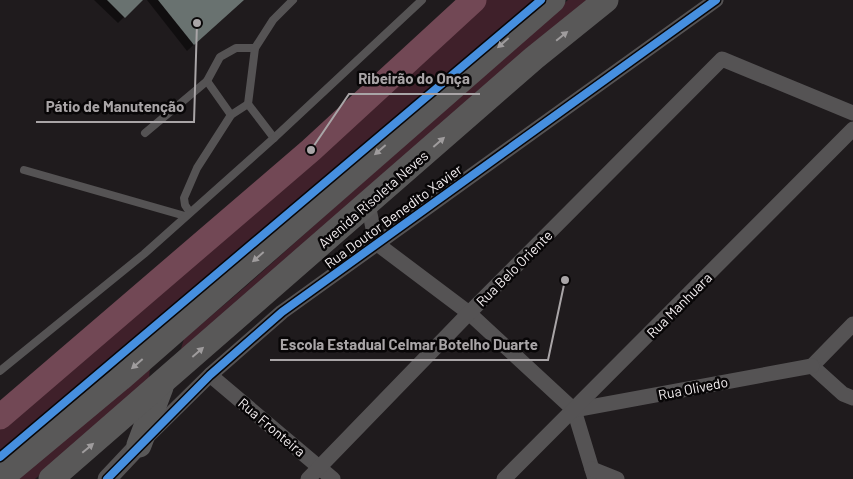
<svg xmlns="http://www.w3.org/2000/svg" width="853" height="479" font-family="Barlow,sans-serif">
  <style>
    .green { fill: #3f202a }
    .shadow { fill: #0007 }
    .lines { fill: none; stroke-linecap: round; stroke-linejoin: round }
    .river { stroke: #724855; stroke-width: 25 }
    .building { fill: #697270 }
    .service { stroke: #555354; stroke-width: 8 }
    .minor { stroke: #555354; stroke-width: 15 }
    .tertiary { stroke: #555354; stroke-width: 19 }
    .trunk { stroke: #595858; stroke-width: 25 }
    .cycleway-casing { stroke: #080607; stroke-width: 11 }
    .cycleway { stroke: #468fdf; stroke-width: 8 }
    .oneway { fill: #9f9c9d }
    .labels { text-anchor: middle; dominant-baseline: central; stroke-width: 5; stroke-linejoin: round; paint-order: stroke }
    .street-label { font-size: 14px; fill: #f4eff1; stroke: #080607 }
    .leader { fill: none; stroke: #a9a5a7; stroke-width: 2 }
    .callout-dot { fill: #a9a5a7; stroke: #080607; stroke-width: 2 }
    .callout-label { font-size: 15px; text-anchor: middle; font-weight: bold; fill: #a9a5a7; stroke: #080607; stroke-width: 5; stroke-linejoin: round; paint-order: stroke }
  </style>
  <rect width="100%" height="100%" fill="#1f1b1d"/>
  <g class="green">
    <path d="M481,0H533L0,451V421C163,283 325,145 481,0Z"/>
    <polygon points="568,0 589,0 179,355 184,339 245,287"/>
    <polygon points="150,367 149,380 35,479 17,479"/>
  </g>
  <g class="shadow">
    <polygon points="94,0 141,0 118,23"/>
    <polygon points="147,0 242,0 187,51"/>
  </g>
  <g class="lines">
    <polyline class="river" points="0,417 311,150 474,0"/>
  </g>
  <g class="building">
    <polygon points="107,0 143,0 125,18"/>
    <polygon points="158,0 244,0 194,45"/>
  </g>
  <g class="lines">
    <g class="service">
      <polyline points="207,81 231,115"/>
      <polyline points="145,133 207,81 220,57 236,48 255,48"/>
      <polyline points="274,138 248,104 255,48 273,20 293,0"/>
      <polyline points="24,170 185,216"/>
      <polyline points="189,211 185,205 184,198 197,168 231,115 248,104"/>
      <polyline points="0,371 144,254 274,138 422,0"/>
    </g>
    <g class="minor">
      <polyline points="368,204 376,243 469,313 574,410 595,479"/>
      <polyline points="812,366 853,324"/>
      <polyline points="812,366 843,394 853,398"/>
      <polyline points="210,375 333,479"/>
      <polyline points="574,410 812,366"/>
      <polyline points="145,439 210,375 282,312 716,0"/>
      <polyline points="592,469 617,479"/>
      <polyline points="308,479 469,313 722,59 853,113"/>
      <polyline points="504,479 853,129"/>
    </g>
    <polyline class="tertiary" points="107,479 139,445"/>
    <g class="trunk">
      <polyline points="139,445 161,387"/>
      <polyline points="0,479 120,379 553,0"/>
      <polyline points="51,479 534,58 606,0"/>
    </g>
    <g class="cycleway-casing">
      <g id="cycleway">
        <polyline points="0,457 541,0"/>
        <polyline points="107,479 210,375 282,312 716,0"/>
      </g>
    </g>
    <use href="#cycleway" class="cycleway"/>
  </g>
  <defs><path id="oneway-solid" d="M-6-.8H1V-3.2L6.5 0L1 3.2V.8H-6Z" transform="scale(1.25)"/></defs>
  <g class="oneway">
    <use href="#oneway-solid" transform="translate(562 36) rotate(-39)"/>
    <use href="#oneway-solid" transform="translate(503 43) rotate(139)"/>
    <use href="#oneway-solid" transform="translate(439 142) rotate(-41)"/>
    <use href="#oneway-solid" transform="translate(380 150) rotate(139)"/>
    <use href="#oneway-solid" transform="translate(258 257) rotate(139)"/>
    <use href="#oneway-solid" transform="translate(198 352) rotate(-41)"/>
    <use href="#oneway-solid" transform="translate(137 364) rotate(139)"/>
    <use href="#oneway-solid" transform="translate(88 448) rotate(-40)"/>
  </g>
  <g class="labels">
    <g class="street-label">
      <text transform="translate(373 199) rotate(-41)">Avenida Risoleta Neves</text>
      <text transform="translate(393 216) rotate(-36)">Rua Doutor Benedito Xavier</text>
      <text transform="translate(514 268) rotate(-45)">Rua Belo Oriente</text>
      <text transform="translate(679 305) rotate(-45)">Rua Manhuara</text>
      <text transform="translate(693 388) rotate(-11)">Rua Olivedo</text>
      <text transform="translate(272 427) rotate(40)">Rua Fronteira</text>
    </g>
  </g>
  <path class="leader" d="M311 150L349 94H480M197 23L194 122H36M565 280L548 360H270"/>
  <g class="callout-dot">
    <circle cx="311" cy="150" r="5"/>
    <circle cx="197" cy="23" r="5"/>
    <circle cx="565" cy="280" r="5"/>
  </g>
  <g class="callout-label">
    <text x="414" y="84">Ribeirão do Onça</text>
    <text x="115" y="112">Pátio de Manutenção</text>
    <text x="409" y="350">Escola Estadual Celmar Botelho Duarte</text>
  </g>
</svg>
